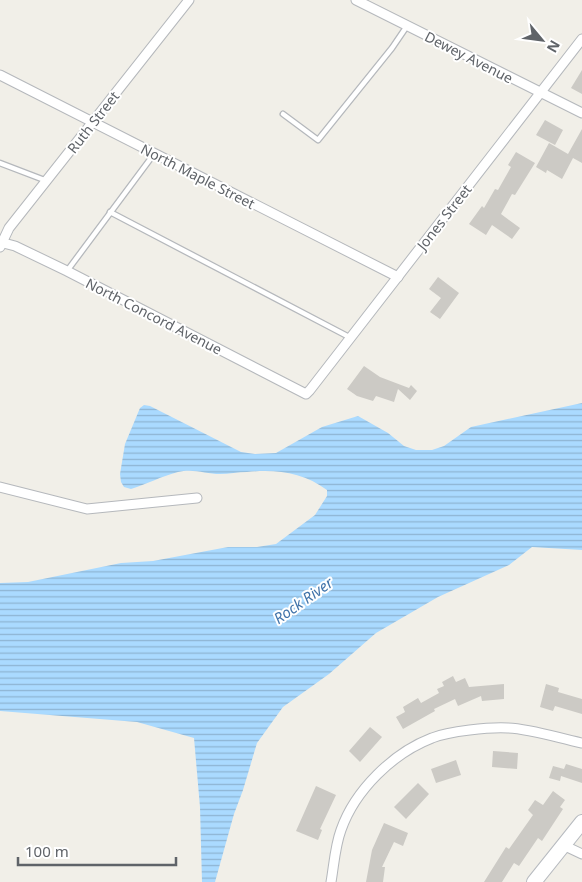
<svg xmlns="http://www.w3.org/2000/svg" width="582" height="882" font-family="'Noto Sans',sans-serif">
  <style>
    .water { fill: url(#water-rules) }
    .building { fill: #cccac5 }
    .lines { fill: none; stroke-linecap: round; stroke-linejoin: round }
    .lane-casing { stroke: #b5b8bc; stroke-width: 7 }
    .street-casing { stroke: #b5b8bc; stroke-width: 11 }
    .secondary-casing { stroke: #b6babf; stroke-width: 16 }
    .lane { stroke: #fff; stroke-width: 4.5 }
    .street { stroke: #fff; stroke-width: 9 }
    .secondary { stroke: #fff; stroke-width: 14 }
    .labels { text-anchor: middle; dominant-baseline: central; stroke-width: 4; stroke-linejoin: round; paint-order: stroke }
    .street-label { font-size: 14px; fill: #5f6368; stroke: #fff }
    .water-label { font-size: 15px; font-style: italic; fill: #4174aa; stroke: #fff }
  </style>
  <defs>
    <pattern id="water-rules" width="6" height="5" patternUnits="userSpaceOnUse" patternTransform="scale(1.25)"><rect width="6" height="5" fill="#aadaff"/><path d="M0 2.5h6" fill="none" stroke="#8eb4d2"/></pattern>
  </defs>
  <rect width="100%" height="100%" fill="#f1efe8"/>
  <path class="water" d="M582,403V550L532,547L509,565L438,597L376,633L329,674L283,707L257,743L243,790L234,814L215,882H202L200,807L194,738L137,722L0,711V583L28,582L121,563L153,561L228,547H257L276,544L315,515L327,496V490C303,472 275,469 247,472C238,472 229,474 220,474C206,474 193,468 178,472C162,476 147,484 131,489L124,487L121,482L120,474L125,444L140,408L144,405L150,406L241,452L255,454L276,453L322,427L358,416L388,433L404,446L416,450H432L444,446L471,427Z"/>
  <g class="building">
    <polygon points="582,70 582,94 571,88"/>
    <polygon points="545,120 563,130 555,145 536,135"/>
    <polygon points="582,129 582,163 573,158 562,179 547,170 546,173 536,167 549,143 568,154"/>
    <polygon points="516,152 535,163 515,195 512,194 501,214 520,228 512,239 492,225 486,235 469,224 482,206 484,208 495,189 498,190 511,167 508,165"/>
    <polygon points="438,277 459,293 440,319 430,312 441,298 429,289"/>
    <polygon points="364,366 380,377 409,388 411,385 417,391 410,400 398,389 394,402 376,396 373,401 357,396 347,389"/>
    <polygon points="453,676 456,682 465,678 469,687 504,684 504,699 482,701 481,696 458,706 455,699 434,709 435,711 403,729 396,717 405,712 403,707 418,698 421,703 439,693 437,689 444,686 442,682"/>
    <polygon points="546,684 559,688 558,692 582,699 582,714 555,706 553,711 540,707"/>
    <polygon points="370,727 382,737 360,762 349,751"/>
    <polygon points="493,751 518,753 517,769 492,767"/>
    <polygon points="456,760 461,775 436,783 431,769"/>
    <polygon points="566,764 582,769 582,783 561,776 560,781 549,778 553,766 564,769"/>
    <polygon points="418,783 429,794 406,819 394,807"/>
    <polygon points="316,786 336,795 320,829 322,830 318,840 296,831"/>
    <polygon points="553,791 565,800 560,807 563,809 542,841 538,838 519,866 514,863 502,882 484,882 506,847 509,849 533,815 528,810 535,800 543,805"/>
    <polygon points="384,823 408,833 403,846 394,842 382,867 385,867 383,882 366,882 372,850"/>
  </g>
  <g class="lines">
    <g class="lane-casing">
      <g id="lane">
        <polyline points="283,114 318,140 392,48 407,26"/>
        <polyline points="0,163 47,181"/>
        <polyline points="110,212 351,338"/>
        <polyline points="67,271 154,154"/>
      </g>
    </g>
    <g class="street-casing">
      <g id="street">
        <polyline points="356,0 582,113"/>
        <polyline points="0,75 398,277"/>
        <polyline points="0,242 15,246 67,271 306,394 310,390 582,39"/>
        <polyline points="0,247 9,228 189,0"/>
        <polyline points="0,487 87,509 197,498"/>
        <polyline points="563,845 582,854"/>
        <path d="M331,882C334,865 335,846 341,830C355,790 393,753 432,738C449,731 490,727 508,728C532,729 558,738 582,743"/>
      </g>
    </g>
    <g class="secondary-casing">
      <polyline id="secondary" points="534,882 582,822"/>
    </g>
    <use href="#lane" class="lane"/>
    <use href="#street" class="street"/>
    <use href="#secondary" class="secondary"/>
  </g>
  <g class="labels">
    <g class="street-label">
      <text transform="translate(469 57) rotate(27)">Dewey Avenue</text>
      <text transform="translate(93 122) rotate(-52)">Ruth Street</text>
      <text transform="translate(198 176) rotate(27)">North Maple Street</text>
      <text transform="translate(444 217) rotate(-52)">Jones Street</text>
      <text transform="translate(154 316) rotate(27)">North Concord Avenue</text>
    </g>
    <g class="water-label">
      <text transform="translate(303 600) rotate(-35)">Rock River</text>
    </g>
  </g>
  <g transform="translate(542 40) rotate(119)" stroke="#ffffff" stroke-width="4" paint-order="stroke">
  <path d="M0-4L9 19L0 12L-9 19Z" fill="#5f6368"/>
  <text y="-8" font-size="14" font-weight="bold" text-anchor="middle" fill="#5f6368">N</text>
  </g>
  <path d="M18 857v8h158v-8" fill="none" stroke="#5f6368" stroke-width="2.5"/>
  <text x="25" y="857" font-size="15" fill="#5f6368" stroke="#ffffff" stroke-width="4" paint-order="stroke">100 m</text>
</svg>
